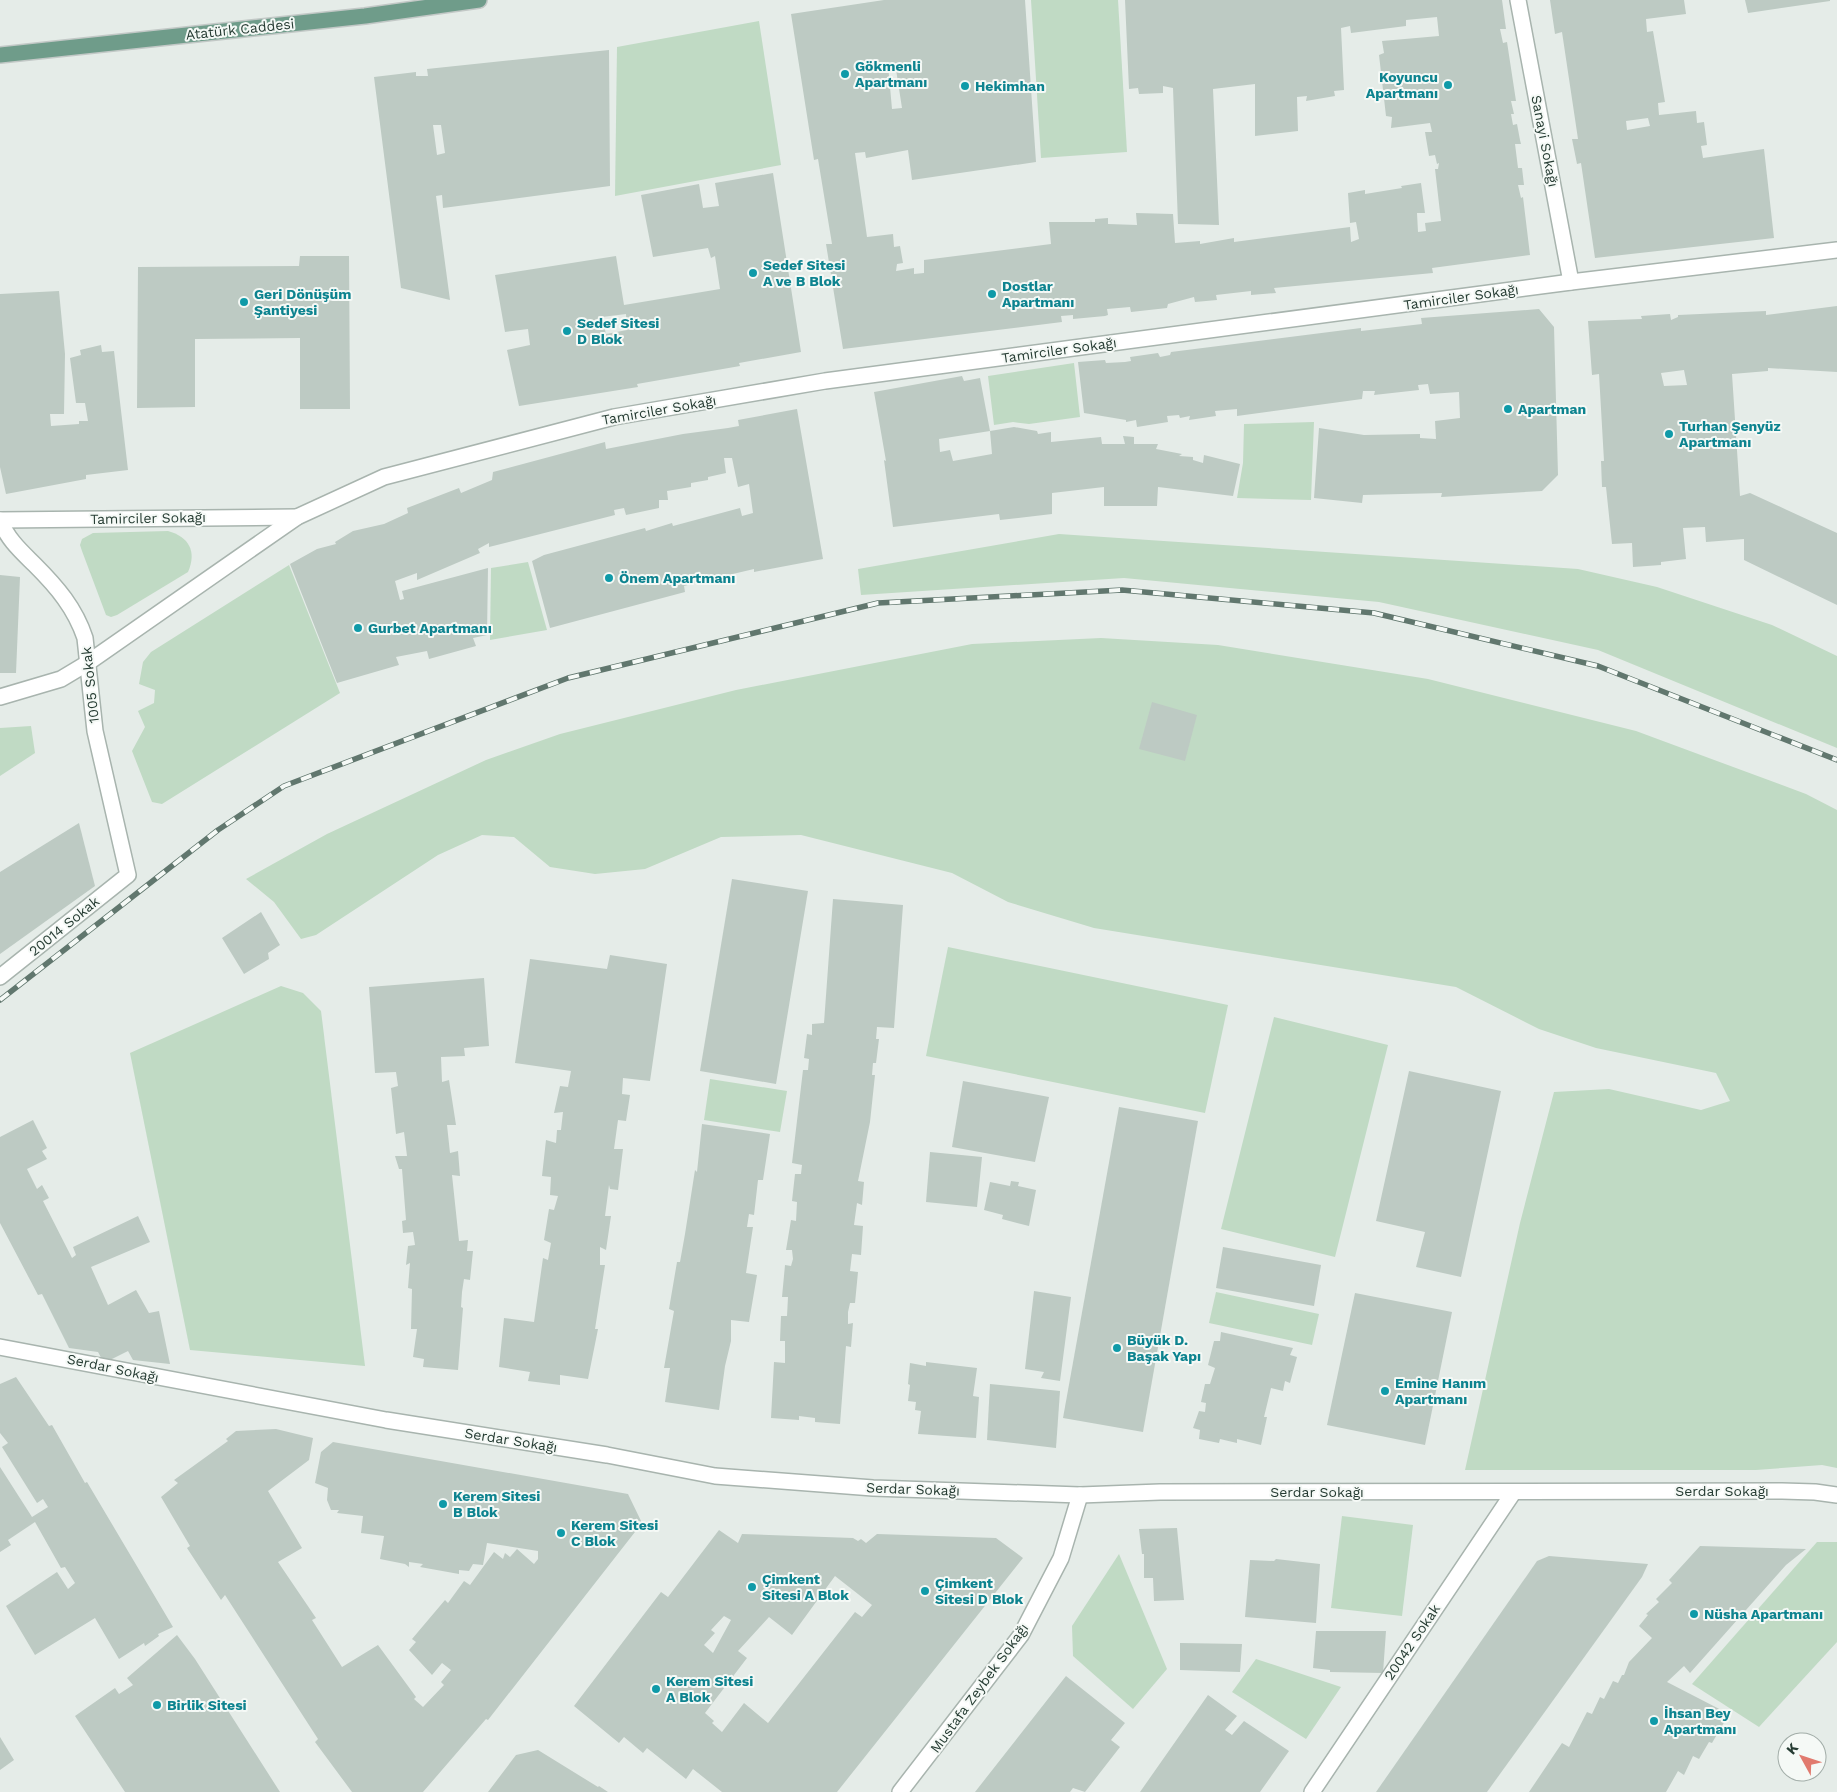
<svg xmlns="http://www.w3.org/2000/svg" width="1837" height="1792" font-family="'Work Sans',sans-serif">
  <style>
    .green { fill: #c0dac4 }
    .building { fill: #bdcac3; fill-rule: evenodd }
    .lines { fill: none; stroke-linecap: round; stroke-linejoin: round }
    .minor-casing { stroke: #a8b4ae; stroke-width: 18 }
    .major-casing { stroke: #c2c8c6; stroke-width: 18 }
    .minor { stroke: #fff; stroke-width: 15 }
    .major { stroke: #6f9c8a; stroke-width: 15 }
    .rail-casing { stroke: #61776e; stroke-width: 5.5 }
    .rail { stroke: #f5f9f6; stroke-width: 4; stroke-dasharray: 11; stroke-linecap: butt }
    .culture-dot { fill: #0f9aa8; stroke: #f5f9f6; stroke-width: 2 }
    .labels { text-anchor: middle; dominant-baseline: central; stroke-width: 4; stroke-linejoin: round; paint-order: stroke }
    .street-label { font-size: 14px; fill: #263c33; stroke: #f5f9f6 }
    .culture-label { font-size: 14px; font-weight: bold; fill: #0d838f; stroke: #f5f9f6; text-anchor: start }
  </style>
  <rect width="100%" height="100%" fill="#e5ece8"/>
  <g class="green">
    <polygon points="1031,0 1118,0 1127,152 1041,158"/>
    <polygon points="759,21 781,165 615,196 617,47"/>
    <polygon points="1074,363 1080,417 1029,424 1013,422 994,425 988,376"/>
    <polygon points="1314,422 1311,500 1237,498 1243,463 1244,424"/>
    <path d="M168,531C189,537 197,551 188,572L117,615L111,617L106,615L82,551L80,545L82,539L93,533Z"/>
    <polygon points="1059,534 1578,569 1657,587 1772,625 1837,656 1837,748 1598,650 1379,602 1124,578 861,595 858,569"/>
    <polygon points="528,562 547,630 490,640 491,568"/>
    <polygon points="289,565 340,693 162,804 152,802 132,751 145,727 138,711 154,703 155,690 139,684 143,662 151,652"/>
    <polygon points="1101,638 1218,645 1428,679 1636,731 1806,794 1837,810 1837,1468 1822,1465 1756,1470 1465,1470 1520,1223 1554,1092 1609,1089 1701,1110 1730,1101 1716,1073 1596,1048 1539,1029 1456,987 1094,928 1008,902 952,873 801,835 721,837 645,869 595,874 550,867 514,837 482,835 438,855 316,935 301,939 274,902 246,879 327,834 486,760 560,734 736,690 972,644"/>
    <polygon points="31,726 35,753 0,776 0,728"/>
    <polygon points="948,947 1228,1005 1205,1113 926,1056"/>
    <polygon points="281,986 303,993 321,1011 365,1366 190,1350 130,1053"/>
    <polygon points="1274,1017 1388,1045 1335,1257 1221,1229"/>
    <polygon points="710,1079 787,1091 780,1132 704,1120"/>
    <polygon points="1216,1292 1319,1314 1312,1345 1209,1323"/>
    <polygon points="1342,1516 1413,1525 1402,1616 1331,1608"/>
    <polygon points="1817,1542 1837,1542 1837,1642 1759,1727 1692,1684"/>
    <polygon points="1119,1554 1167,1669 1133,1709 1073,1656 1072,1626"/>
    <polygon points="1256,1659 1341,1687 1306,1739 1232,1692"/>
  </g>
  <g class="building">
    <path d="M884,0H1025L1036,162L912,180L908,150L866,158L865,152L855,153L867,237L893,234L894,247L900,246L903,263L897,264L896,271L914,268V274L924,273V260L1051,244L1049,222H1095V219L1108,218V224L1137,225L1136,213L1173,214L1175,243L1200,241V244L1234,238V242L1350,227L1351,242L1359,239L1356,222L1350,223L1348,193L1365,190V194L1402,188L1401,186L1421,183L1425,213H1417L1418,232L1426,231L1425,223L1441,221L1435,169H1438L1439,163L1437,164L1435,155L1429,156L1425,132H1432L1430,123L1391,128L1392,117L1386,116L1379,55L1384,53L1382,41L1439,36L1437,17L1406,20V26L1351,33L1350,26L1341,28L1344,90L1334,91L1335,96L1306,101L1307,96L1297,97L1298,131L1255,136V84L1213,89L1219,225L1178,224L1173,88L1163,86V93L1139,94L1138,88L1129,89L1125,0H1502L1506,29H1500L1503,43L1507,42L1516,101H1511L1514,114H1511L1513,125L1517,124L1520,140L1521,144H1515L1518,168H1522L1524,185H1518L1521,198L1523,197L1530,255L1432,268L1433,273L1274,288L1276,293L1251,295V291L1216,295L1217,300L1195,302L1194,297L1168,304L1167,308L1131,312L1130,307L1107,309L1108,315L1105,316L1073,319V315L1061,316L1062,322L843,349L826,244H832L818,159L814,160L791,14ZM895,63L902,108L892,109L888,65Z"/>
    <path d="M1550,0H1684L1686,14L1646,19L1647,32L1653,31L1665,102L1658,103L1659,115L1696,111L1697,123L1704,122L1707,145L1701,146L1703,158L1764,149L1774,238L1595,258L1581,163L1577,164L1572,139H1578L1562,32L1555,34ZM1648,118L1650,126L1627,130L1626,121Z"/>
    <polygon points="1745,0 1830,0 1830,1 1748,13"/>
    <path d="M609,50L610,186L443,208L442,195L436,196L450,300L401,288L374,77L416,72V76H428L427,69ZM433,125H441L445,153L437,155Z"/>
    <path d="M773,173L801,352L739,363L740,366L637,384L638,387L519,406L507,350L530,345L528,329L505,332L495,275L616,256L624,305L720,289L715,256L711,258L708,248L653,257L641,195L699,184L703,208L719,206L715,183ZM626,314L627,330L606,334L602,317Z"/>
    <polygon points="300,256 349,256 350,409 300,409 300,338 195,339 195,407 137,408 138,267 299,266"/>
    <polygon points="59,291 65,354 64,414 50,414 51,426 79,424 79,421 88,421 85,403 76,403 70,358 81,355 80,350 101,345 102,352 114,351 128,470 86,475 86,479 6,494 0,467 0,294"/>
    <path d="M1837,306V372L1768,368V371L1732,374L1740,496L1750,493L1837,533V605L1744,560V539L1706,542L1705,527L1683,528L1686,559L1661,562V565L1633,567L1632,543L1612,544L1606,487H1602L1601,461H1604L1599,374L1592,375L1588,321L1642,319L1641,316L1670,314L1671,320L1678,317V315L1766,311V315ZM1684,370L1687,385L1664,386L1661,373Z"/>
    <polygon points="1539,309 1554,327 1558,475 1542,491 1441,497 1442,493 1363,495 1362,503 1314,498 1319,428 1364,435 1420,434 1420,438 1436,439 1435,421 1460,418 1459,392 1430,394 1428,384 1418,385 1419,390 1374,395 1375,391 1363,391 1362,399 1237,416 1237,409 1215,411 1216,416 1189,420 1190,416 1180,418 1179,415 1167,416 1168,422 1137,427 1136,420 1126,422 1126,420 1084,413 1078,362 1105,360 1106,363 1125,362 1131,361 1130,357 1158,353 1160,357 1170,355 1171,352 1361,328 1361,331 1422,324 1421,318"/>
    <polygon points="962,376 964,381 980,378 990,431 939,439 940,452 950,450 953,461 992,454 990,431 1014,427 1037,431 1038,434 1051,432 1051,442 1101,437 1102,444 1125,444 1123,436 1134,437 1134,444 1158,444 1156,449 1182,454 1179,456 1193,457 1193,460 1203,463 1204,455 1240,464 1233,496 1158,487 1157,506 1104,506 1104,487 1052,493 1052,514 1000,520 999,514 893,527 884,460 886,461 874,392"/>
    <polygon points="797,409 823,559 754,572 754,569 703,581 684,586 685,592 550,628 532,561 544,555 645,528 646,531 672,523 673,526 740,508 742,516 753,513 749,484 738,487 732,458 724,458 726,473 708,477 708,480 691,483 691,487 667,491 668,500 659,500 659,508 626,515 624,508 614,510 615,515 489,547 489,543 478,549 480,553 417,580 417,573 395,581 400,600 404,599 402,591 488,568 487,635 473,638 476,646 429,659 427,651 396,657 399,665 337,683 290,564 317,549 336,544 335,542 353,531 384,524 408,513 407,508 459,488 461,493 492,480 493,472 605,442 606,449 683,434 728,428 739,426 738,420"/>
    <polygon points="0,575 20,577 16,673 0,673"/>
    <polygon points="1152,702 1197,715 1185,761 1139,749"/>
    <polygon points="79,823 95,886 0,954 0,872"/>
    <polygon points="732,879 808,891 776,1084 700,1071"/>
    <polygon points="833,899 903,905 894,1028 877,1027 876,1039 879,1039 876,1063 873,1063 872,1075 875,1075 870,1122 858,1181 864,1182 862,1205 857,1203 854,1225 863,1226 861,1255 852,1254 850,1271 858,1272 855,1303 850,1303 848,1312 848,1324 853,1323 851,1347 846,1346 840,1424 815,1422 815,1418 799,1416 799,1420 771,1418 774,1362 785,1363 785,1341 780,1341 781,1316 787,1316 788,1297 782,1297 785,1265 791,1266 793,1259 792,1250 786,1250 791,1220 796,1221 797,1202 792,1201 795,1174 801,1174 802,1165 792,1163 803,1070 808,1070 809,1059 804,1058 807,1034 812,1035 812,1024 824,1023"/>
    <polygon points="261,912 280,945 268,953 269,959 244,974 222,938"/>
    <polygon points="610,955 667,964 650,1081 623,1078 622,1094 630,1095 626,1121 618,1120 614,1149 623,1149 618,1190 610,1189 609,1185 605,1216 611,1216 606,1250 600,1247 600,1265 605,1265 595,1329 598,1329 588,1379 560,1375 560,1385 528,1381 530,1372 499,1367 504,1318 534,1322 543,1258 548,1260 551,1243 544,1240 549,1209 554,1210 558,1196 550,1195 551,1177 542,1176 546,1140 556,1143 557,1130 561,1130 563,1112 554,1113 560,1086 568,1087 571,1071 515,1063 530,959 607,969"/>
    <polygon points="484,978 489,1046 464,1048 465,1056 441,1057 442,1082 449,1080 456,1125 447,1125 450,1153 458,1151 460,1176 452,1175 459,1241 468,1240 467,1251 473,1251 470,1280 464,1279 462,1292 461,1307 463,1308 458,1370 423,1367 424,1359 413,1357 417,1329 411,1329 412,1289 408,1288 410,1263 406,1265 408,1246 415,1245 413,1232 403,1233 402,1221 406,1220 402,1169 399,1169 395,1156 407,1156 404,1132 396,1134 391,1088 398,1086 396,1072 375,1073 369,987"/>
    <polygon points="1409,1071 1501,1091 1461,1277 1416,1267 1425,1232 1376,1221"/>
    <polygon points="963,1081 1049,1097 1035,1162 952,1147"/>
    <polygon points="1119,1107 1198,1121 1143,1432 1063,1418"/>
    <polygon points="33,1120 47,1148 42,1151 47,1159 27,1169 37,1189 42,1185 49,1198 43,1201 72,1258 76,1255 73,1247 138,1216 150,1242 91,1267 108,1305 136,1290 149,1313 159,1311 170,1364 133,1360 128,1351 104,1363 98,1352 69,1348 42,1294 38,1295 0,1223 0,1137"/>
    <polygon points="702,1124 770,1134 763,1180 758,1180 754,1215 749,1214 747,1227 753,1227 746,1273 757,1275 749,1322 731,1320 731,1341 725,1366 719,1410 665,1402 670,1368 664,1368 674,1311 669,1309 677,1262 680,1262 685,1234 695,1170 697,1172"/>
    <polygon points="930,1152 982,1157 977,1207 926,1202"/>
    <polygon points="1011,1181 1019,1182 1018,1186 1036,1190 1029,1226 1002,1219 1003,1215 984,1210 990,1182 1010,1186"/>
    <polygon points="1223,1247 1321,1265 1314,1306 1216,1288"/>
    <polygon points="1034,1291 1071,1297 1060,1381 1041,1378 1044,1372 1025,1369"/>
    <polygon points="1355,1293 1452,1312 1425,1445 1327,1425"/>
    <polygon points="1221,1332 1293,1348 1290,1355 1297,1357 1290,1383 1285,1381 1283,1391 1271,1388 1264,1417 1267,1417 1261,1445 1237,1439 1237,1443 1220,1439 1219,1443 1199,1439 1200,1430 1193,1428 1199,1411 1205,1412 1206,1403 1201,1402 1205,1384 1210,1384 1215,1368 1208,1365 1214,1341 1220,1341"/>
    <polygon points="926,1362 977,1368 973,1396 979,1397 976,1438 918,1434 921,1411 915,1410 916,1402 908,1401 910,1385 908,1384 910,1363 926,1366"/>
    <polygon points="16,1377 49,1426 52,1425 85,1483 87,1482 173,1627 158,1634 159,1636 145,1646 144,1643 119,1659 95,1618 35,1655 6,1606 57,1572 68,1589 75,1583 65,1567 61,1568 35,1522 8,1540 11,1545 0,1552 0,1467 32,1517 48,1507 43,1499 37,1503 2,1447 8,1443 0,1433 0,1384"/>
    <polygon points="990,1384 1060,1391 1056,1448 987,1440"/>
    <polygon points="276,1429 313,1438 309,1460 268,1491 302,1548 278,1562 316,1618 312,1620 342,1667 378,1645 416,1697 414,1699 423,1707 444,1685 441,1682 451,1670 442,1663 432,1675 409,1650 416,1642 412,1639 445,1600 448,1603 464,1581 470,1585 494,1552 503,1559 505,1553 510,1557 517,1549 534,1564 538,1559 538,1551 487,1543 483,1565 473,1564 469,1571 459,1570 459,1574 420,1567 423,1564 409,1562 409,1567 405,1564 380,1559 384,1536 361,1533 363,1516 337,1513 339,1510 331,1510 327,1500 328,1488 315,1483 321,1452 333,1442 628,1494 642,1523 488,1720 486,1719 423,1792 352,1792 315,1742 318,1739 225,1595 221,1600 187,1548 190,1546 161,1497 178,1483 174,1480 228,1441 226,1439 236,1431"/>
    <polygon points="1177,1528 1184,1600 1154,1601 1153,1578 1144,1578 1144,1554 1142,1554 1139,1529"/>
    <path d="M719,1530L738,1543L742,1534L853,1538L858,1541L861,1539L866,1543L877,1534L996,1538L1023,1558L837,1792H722L693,1769L686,1779L647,1748L643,1753L624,1737L619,1743L574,1706L661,1592L668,1597ZM835,1576L872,1605L862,1617L855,1612L768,1723L744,1703L722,1732L712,1723L714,1721L705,1713L747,1658L738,1651L769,1617L792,1635ZM724,1616L731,1620L713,1653L704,1645L715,1633L711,1630Z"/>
    <polygon points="1700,1546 1806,1549 1786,1565 1690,1673 1684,1666 1667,1682 1729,1714 1712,1743 1709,1742 1699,1759 1693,1756 1684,1775 1678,1771 1666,1792 1529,1792 1562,1743 1569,1747 1587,1712 1592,1714 1600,1697 1604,1699 1613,1681 1618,1683 1622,1675 1624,1675 1629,1662 1652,1638 1639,1626 1648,1615 1646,1614 1659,1602 1656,1599 1672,1583 1669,1580"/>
    <polygon points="1549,1556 1648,1564 1642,1577 1487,1792 1376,1792 1537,1561"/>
    <polygon points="1276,1559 1320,1564 1316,1623 1245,1617 1250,1560 1274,1561"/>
    <polygon points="1316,1631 1386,1631 1383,1673 1330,1672 1330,1670 1313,1668"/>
    <polygon points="177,1635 195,1659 280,1792 125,1792 75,1716 115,1688 119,1694 133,1685 127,1678"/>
    <polygon points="1180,1643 1242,1644 1240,1672 1180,1670"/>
    <polygon points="1066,1676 1125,1723 1111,1740 1120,1747 1085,1792 1073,1788 1070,1792 975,1792"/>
    <polygon points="1208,1695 1237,1716 1225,1730 1232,1735 1244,1721 1289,1751 1260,1792 1140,1792"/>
    <polygon points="0,1737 14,1760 0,1770"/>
    <polygon points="538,1750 598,1787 599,1786 608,1792 488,1792 516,1755"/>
  </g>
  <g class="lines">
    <g class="minor-casing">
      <g id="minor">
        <polyline points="1518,0 1571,282"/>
        <path d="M0,520C8,540 21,551 35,565C57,587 75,608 85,638L95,731L128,875L0,977"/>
        <polyline points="0,520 297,517"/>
        <polyline points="0,697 61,679 86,664 297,517 384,477 614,417 825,381 1571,282 1837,250"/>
        <polyline points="0,1347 386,1420 607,1455 715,1476 873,1488 1080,1495 1160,1492 1782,1491 1815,1492 1837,1495"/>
        <polyline points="900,1792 1021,1635 1061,1558 1080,1495"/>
        <polyline points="1312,1792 1513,1493"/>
      </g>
    </g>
    <g class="major-casing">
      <polyline id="major" points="0,55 365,16 479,0"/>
    </g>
    <use href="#minor" class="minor"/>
    <use href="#major" class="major"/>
    <g class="rail-casing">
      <polyline id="rail" points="0,1000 218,830 284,786 568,678 878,603 1122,590 1374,613 1598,666 1837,760"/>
    </g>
    <use href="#rail" class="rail"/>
  </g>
  <g class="culture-dot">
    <circle cx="845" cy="74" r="5"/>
    <circle cx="1448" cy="85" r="5"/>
    <circle cx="965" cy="86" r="5"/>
    <circle cx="753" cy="273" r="5"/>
    <circle cx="992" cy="294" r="5"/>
    <circle cx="244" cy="302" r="5"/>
    <circle cx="567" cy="331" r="5"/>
    <circle cx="1508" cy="409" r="5"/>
    <circle cx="1669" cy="434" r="5"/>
    <circle cx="609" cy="578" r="5"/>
    <circle cx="358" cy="628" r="5"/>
    <circle cx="1117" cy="1348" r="5"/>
    <circle cx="1385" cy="1391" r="5"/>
    <circle cx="443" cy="1504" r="5"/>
    <circle cx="561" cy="1533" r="5"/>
    <circle cx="752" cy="1587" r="5"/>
    <circle cx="925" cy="1591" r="5"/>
    <circle cx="1694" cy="1614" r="5"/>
    <circle cx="656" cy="1689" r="5"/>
    <circle cx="157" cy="1705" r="5"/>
    <circle cx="1654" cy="1721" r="5"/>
  </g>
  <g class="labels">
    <g class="street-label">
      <text transform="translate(240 29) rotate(-6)">Atatürk Caddesi</text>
      <text transform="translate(1545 141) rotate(79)">Sanayi Sokağı</text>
      <text transform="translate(1461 297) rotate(-8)">Tamirciler Sokağı</text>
      <text transform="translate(1059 350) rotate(-8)">Tamirciler Sokağı</text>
      <text transform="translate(659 410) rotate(-10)">Tamirciler Sokağı</text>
      <text transform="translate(148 518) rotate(-1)">Tamirciler Sokağı</text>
      <text transform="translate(90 685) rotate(-96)">1005 Sokak</text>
      <text transform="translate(64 926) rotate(-39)">20014 Sokak</text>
      <text transform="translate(113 1368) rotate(12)">Serdar Sokağı</text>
      <text transform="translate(511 1440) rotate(9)">Serdar Sokağı</text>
      <text transform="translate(913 1489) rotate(2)">Serdar Sokağı</text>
      <text x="1722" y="1491">Serdar Sokağı</text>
      <text x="1317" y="1492">Serdar Sokağı</text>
      <text transform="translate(1412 1642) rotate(-56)">20042 Sokak</text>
      <text transform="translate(979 1688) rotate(-54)">Mustafa Zeybek Sokağı</text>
    </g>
    <g class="culture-label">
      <text x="855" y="66">Gökmenli<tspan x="855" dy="16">Apartmanı</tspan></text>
      <text x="1438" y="77" text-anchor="end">Koyuncu<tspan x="1438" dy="16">Apartmanı</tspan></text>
      <text x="975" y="86">Hekimhan</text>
      <text x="763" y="265">Sedef Sitesi<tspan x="763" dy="16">A ve B Blok</tspan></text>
      <text x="1002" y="286">Dostlar<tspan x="1002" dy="16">Apartmanı</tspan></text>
      <text x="254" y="294">Geri Dönüşüm<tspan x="254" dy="16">Şantiyesi</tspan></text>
      <text x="577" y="323">Sedef Sitesi<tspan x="577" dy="16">D Blok</tspan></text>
      <text x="1518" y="409">Apartman</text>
      <text x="1679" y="426">Turhan Şenyüz<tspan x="1679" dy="16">Apartmanı</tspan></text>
      <text x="619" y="578">Önem Apartmanı</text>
      <text x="368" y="628">Gurbet Apartmanı</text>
      <text x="1127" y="1340">Büyük D.<tspan x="1127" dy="16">Başak Yapı</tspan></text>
      <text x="1395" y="1383">Emine Hanım<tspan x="1395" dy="16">Apartmanı</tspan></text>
      <text x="453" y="1496">Kerem Sitesi<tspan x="453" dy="16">B Blok</tspan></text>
      <text x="571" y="1525">Kerem Sitesi<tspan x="571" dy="16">C Blok</tspan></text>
      <text x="762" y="1579">Çimkent<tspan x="762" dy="16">Sitesi A Blok</tspan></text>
      <text x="935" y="1583">Çimkent<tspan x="935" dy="16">Sitesi D Blok</tspan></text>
      <text x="1704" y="1614">Nüsha Apartmanı</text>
      <text x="666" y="1681">Kerem Sitesi<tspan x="666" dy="16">A Blok</tspan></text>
      <text x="167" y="1705">Birlik Sitesi</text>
      <text x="1664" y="1713">İhsan Bey<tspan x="1664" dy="16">Apartmanı</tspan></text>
    </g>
  </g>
  <g transform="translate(1802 1757) rotate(310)"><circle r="24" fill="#f5f9f6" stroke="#a2ada8"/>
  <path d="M0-4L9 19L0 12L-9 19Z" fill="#e17a6e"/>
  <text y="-8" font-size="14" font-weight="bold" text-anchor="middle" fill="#263c33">K</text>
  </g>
</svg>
